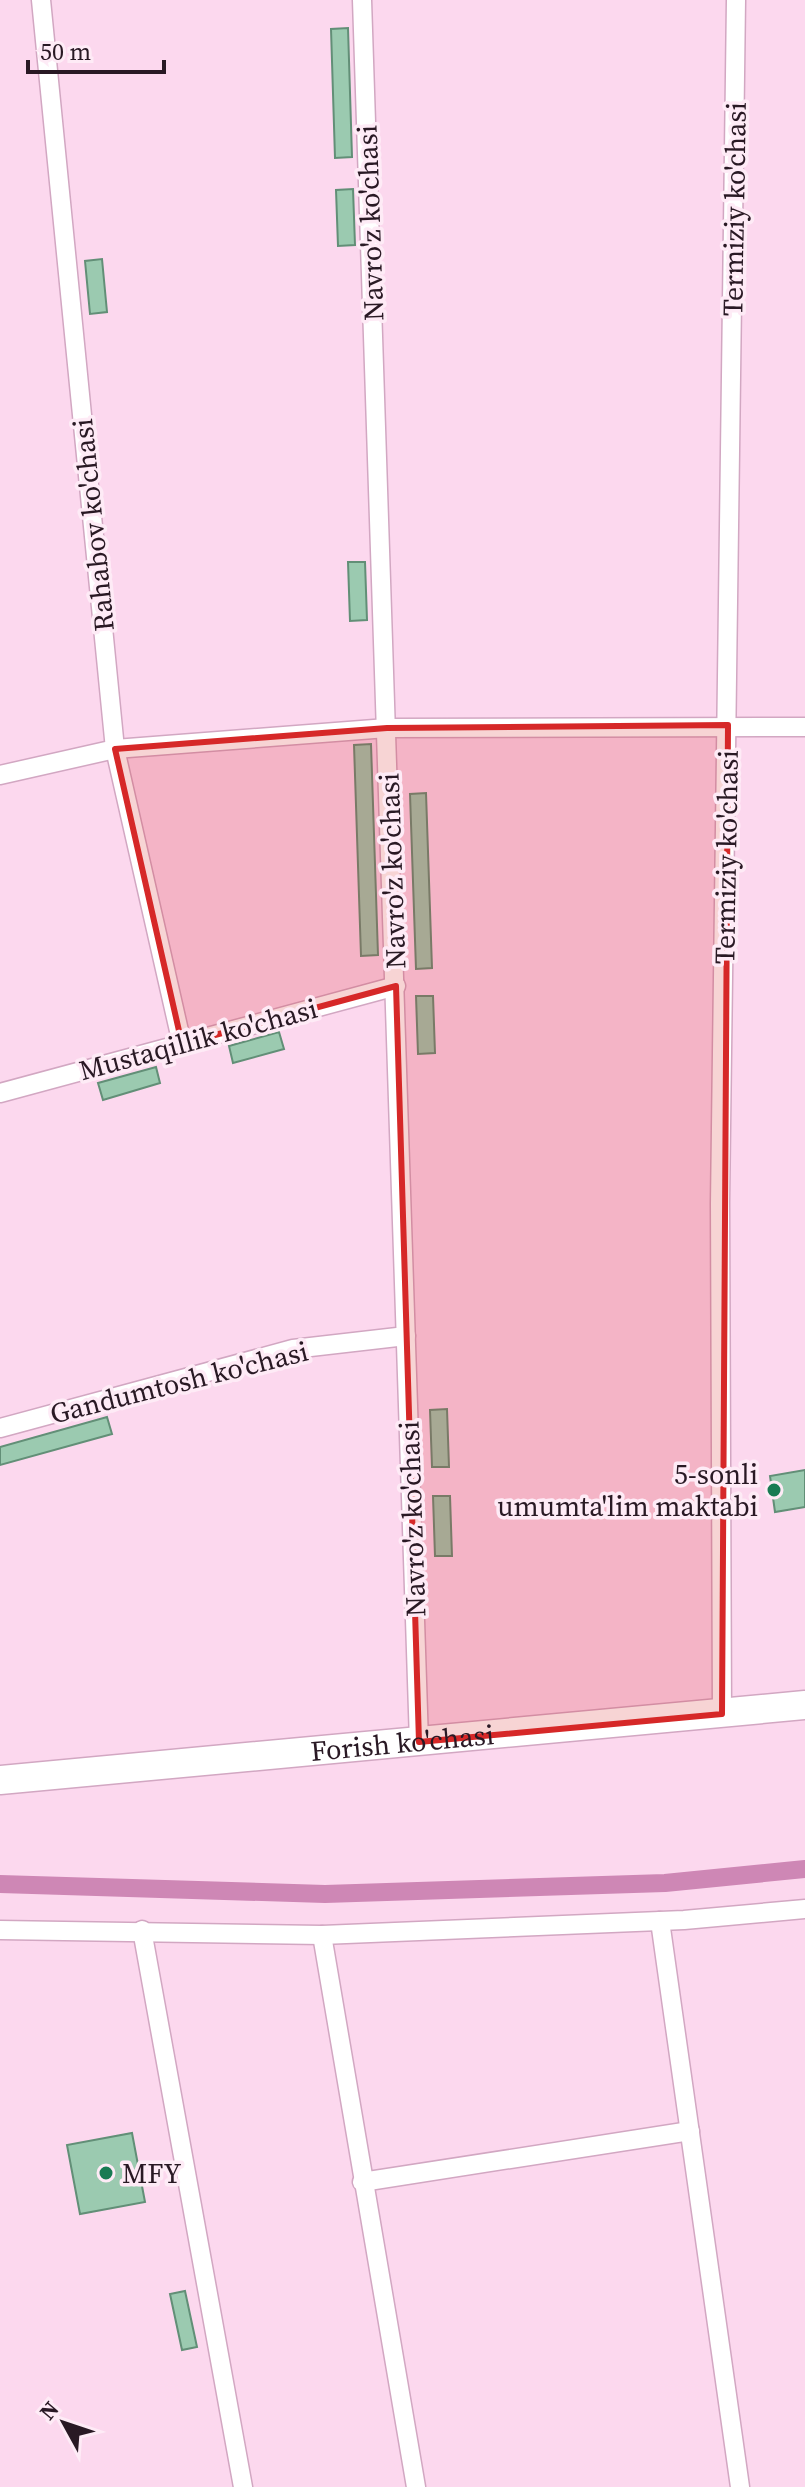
<svg xmlns="http://www.w3.org/2000/svg" width="805" height="2487" font-family="'Source Serif 4',serif">
  <style>
    .lines { fill: none; stroke-linecap: round; stroke-linejoin: round }
    .canal { stroke: #ce87b5; stroke-width: 18 }
    .building { fill: #9bcab0; stroke: #628f77; stroke-width: 2 }
    .street-casing { stroke: #d2a7c2; stroke-width: 21 }
    .primary-casing { stroke: #d2a7c2; stroke-width: 31 }
    .street { stroke: #fff; stroke-width: 18 }
    .primary { stroke: #fff; stroke-width: 28 }
    .marked { fill: #d62828; fill-opacity: 0.2; stroke: #d62828; stroke-width: 6; stroke-linejoin: round }
    .poi-dot { fill: #187b53; stroke: #feebf6; stroke-width: 3 }
    .labels { text-anchor: middle; dominant-baseline: central; stroke-width: 7; stroke-linejoin: round; paint-order: stroke }
    .street-label { font-size: 28px; fill: #291924; stroke: #feebf6 }
    .poi-label { font-size: 28px; fill: #291924; stroke: #feebf6; text-anchor: end }
  </style>
  <rect width="100%" height="100%" fill="#fcd8ee"/>
  <g class="lines">
    <polyline class="canal" points="0,1884 325,1894 665,1883 805,1869"/>
  </g>
  <g class="building">
    <polygon points="348,28 352,157 335,158 331,29"/>
    <polygon points="353,189 355,245 338,246 336,190"/>
    <polygon points="102,259 107,312 90,314 85,261"/>
    <polygon points="348,562 365,562 367,620 350,621"/>
    <polygon points="371,744 378,955 361,956 354,745"/>
    <polygon points="426,793 432,968 416,969 410,794"/>
    <polygon points="416,996 433,996 435,1053 418,1054"/>
    <polygon points="279,1032 284,1049 233,1063 229,1046"/>
    <polygon points="156,1067 160,1083 103,1100 98,1083"/>
    <polygon points="447,1409 449,1467 432,1467 430,1410"/>
    <polygon points="107,1417 112,1434 0,1465 0,1447"/>
    <polygon points="805,1470 805,1507 775,1512 770,1476"/>
    <polygon points="433,1496 450,1496 452,1556 435,1556"/>
    <polygon points="132,2133 145,2202 80,2214 67,2145"/>
    <polygon points="185,2291 197,2347 182,2350 170,2294"/>
  </g>
  <g class="lines">
    <g class="street-casing">
      <g id="street">
        <polyline points="41,0 115,749 182,1044"/>
        <polyline points="362,0 419,1742"/>
        <polyline points="0,775 115,749 387,728 805,727"/>
        <polyline points="0,1093 396,986"/>
        <polyline points="0,1428 293,1349 406,1336"/>
        <polyline points="722,1714 720,1203 736,0"/>
        <polyline points="660,1921 740,2487"/>
        <polyline points="0,1930 322,1935 684,1920 805,1909"/>
        <polyline points="142,1930 243,2487"/>
        <polyline points="322,1935 416,2487"/>
        <polyline points="362,2182 690,2131"/>
      </g>
    </g>
    <g class="primary-casing">
      <g id="primary">
        <path id="s1" d="M0,1780L805,1705"/>
      </g>
    </g>
    <use href="#street" class="street"/>
    <use href="#primary" class="primary"/>
  </g>
  <path class="marked" d="M728,725L722,1714L419,1742L396,986L182,1044L115,749L387,728Z"/>
  <g class="poi-dot">
    <circle cx="774" cy="1490" r="8"/>
    <circle cx="106" cy="2173" r="8"/>
  </g>
  <g class="labels">
    <g class="street-label">
      <text transform="translate(734 209) rotate(-89)">Termiziy ko'chasi</text>
      <text transform="translate(370 223) rotate(-92)">Navro'z ko'chasi</text>
      <text transform="translate(93 525) rotate(-96)">Rahabov ko'chasi</text>
      <text transform="translate(726 857) rotate(-89)">Termiziy ko'chasi</text>
      <text transform="translate(392 871) rotate(-92)">Navro'z ko'chasi</text>
      <text transform="translate(198 1039) rotate(-15)">Mustaqillik ko'chasi</text>
      <text transform="translate(179 1382) rotate(-14)">Gandumtosh ko'chasi</text>
      <text transform="translate(412 1519) rotate(-92)">Navro'z ko'chasi</text>
      <text stroke="none"><textPath href="#s1" startOffset="404">Forish ko'chasi</textPath></text>
    </g>
    <g class="poi-label">
      <text x="758" y="1474">5-sonli<tspan x="758" dy="32">umumta'lim maktabi</tspan></text>
      <text x="122" y="2173" text-anchor="start">MFY</text>
    </g>
  </g>
  <g transform="translate(64 2423) rotate(310)" stroke="#feebf6" stroke-width="6" paint-order="stroke">
  <path d="M0-6L14 30L0 20L-14 30Z" fill="#291924"/>
  <text y="-12" font-size="22" font-weight="bold" text-anchor="middle" fill="#291924">N</text>
  </g>
  <path d="M28 60v12h136v-12" fill="none" stroke="#291924" stroke-width="4"/>
  <text x="40" y="60" font-size="24" fill="#291924" stroke="#feebf6" stroke-width="6" paint-order="stroke">50 m</text>
</svg>
